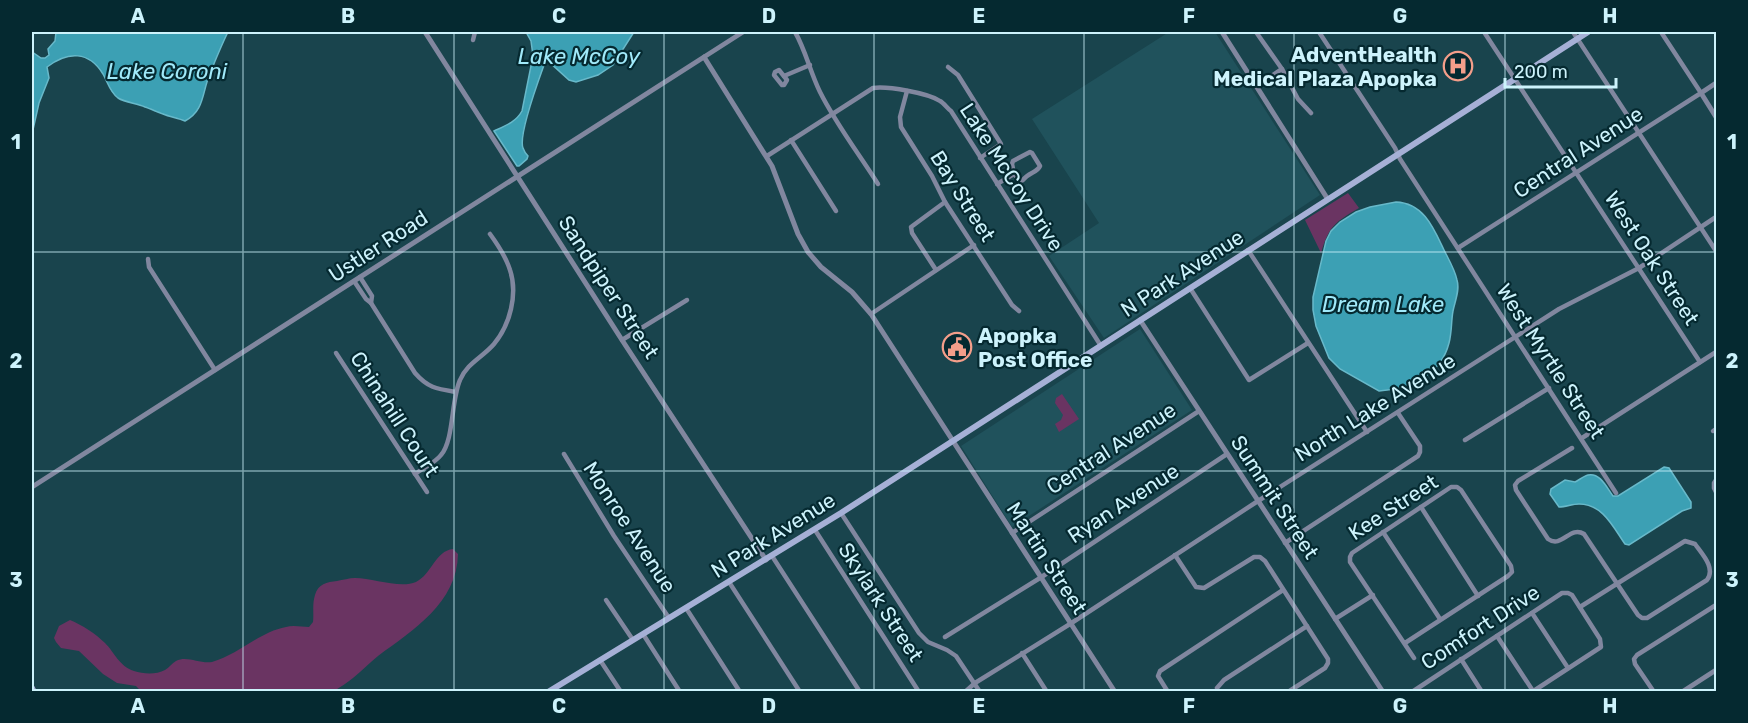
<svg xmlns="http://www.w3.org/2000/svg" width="1748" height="723" font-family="Rubik,sans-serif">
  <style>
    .built { fill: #20525c }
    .green { fill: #6a3462 }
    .water { fill: #3ca0b4; stroke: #68b9ca; stroke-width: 1.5 }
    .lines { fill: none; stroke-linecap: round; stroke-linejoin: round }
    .minor { stroke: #81879f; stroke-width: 4.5 }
    .tertiary { stroke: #81879f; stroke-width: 5 }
    .secondary { stroke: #a6b0d6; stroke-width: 6 }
    .grid { fill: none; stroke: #cdf3fc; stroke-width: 1.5; stroke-opacity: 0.55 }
    .labels { text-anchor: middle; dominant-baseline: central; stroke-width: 4.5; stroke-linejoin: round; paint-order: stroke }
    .poi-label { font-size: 21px; font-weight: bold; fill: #cdf3fc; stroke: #052930; text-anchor: end }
    .street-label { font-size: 21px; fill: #cdf3fc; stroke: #052930 }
    .water-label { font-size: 22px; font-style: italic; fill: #a1eafa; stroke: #052930 }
    .neatline { fill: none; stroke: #cdf3fc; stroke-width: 2 }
    .grid-label { font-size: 20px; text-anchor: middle; font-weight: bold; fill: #cdf3fc }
  </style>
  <rect width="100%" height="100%" fill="#19444d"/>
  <g class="built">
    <polygon points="1169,32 1215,32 1320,195 1104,338 1049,256 1099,223 1032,119"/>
    <polygon points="1140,329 1192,410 1012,527 961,446"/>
  </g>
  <g class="green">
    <path d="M1348,193L1359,208C1335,222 1329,226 1321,253L1305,220Z"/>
    <polygon points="1062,394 1079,419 1059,432 1055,424 1061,420 1063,415 1055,403 1056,398"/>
    <path d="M453,549L458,554C457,603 413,630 378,656C369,663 362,671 353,678C347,683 340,687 334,691H141L136,686L117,683L103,674L79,651L61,648L56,642L54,638L59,626L70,620C82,625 96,634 105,643C115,653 119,666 134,671C143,674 156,675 165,670C169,668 172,663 176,661C187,655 199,664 212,662C238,655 259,632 286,627C293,625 302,627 309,627L313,622C314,613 312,604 315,595C318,584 327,582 337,581C343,580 349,578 355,578C373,578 400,589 416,582C432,574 435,551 453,549Z"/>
  </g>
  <g class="water">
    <path d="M56,32H228C221,46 215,61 209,76C202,94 204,111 185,121C178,118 170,117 163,114C157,112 151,109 145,107C137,103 126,103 118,98C110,92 108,83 103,74C89,51 68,51 47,67L49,78L39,103L32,134V52L41,58H45L49,55L48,49L55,41Z"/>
    <path d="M526,32H634L613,65L598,75L576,82L569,80L549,62L544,65C539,79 518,135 523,148C524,151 526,154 528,156L527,159L519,166H517L494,131C505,126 516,122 522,111L533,56L531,41Z"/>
    <path d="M1396,202C1424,203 1434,229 1444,250C1449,260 1455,270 1457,280C1460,290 1455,301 1453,311C1451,322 1452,332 1449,343C1441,375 1409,389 1379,391L1340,369L1329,358L1316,326L1313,310V297L1326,241L1331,231L1340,222L1356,212L1370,207Z"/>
    <path d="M1664,467L1669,468L1691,502V508L1682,511L1629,545L1625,544C1613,527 1603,504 1579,504C1572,504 1566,507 1559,507L1550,494L1551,489L1565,480L1575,482C1579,480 1584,476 1588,475C1600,472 1607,488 1613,496H1618Z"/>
  </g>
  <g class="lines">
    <g class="minor">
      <path d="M795,32C806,51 810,72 820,92C836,124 859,154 878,184"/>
      <polyline points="1256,32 1282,69 1298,99 1311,113"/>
      <polyline points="1319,32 1395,148 1400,159 1616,493"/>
      <polyline points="1484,32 1700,362"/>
      <polyline points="1573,32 1716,251"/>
      <polyline points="473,40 475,32"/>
      <polyline points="704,57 743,32"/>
      <polyline points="948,67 958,75 1001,144 980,158"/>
      <polygon points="779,70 787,80 784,85 782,85 774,75 775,72"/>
      <polyline points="784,76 810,65"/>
      <polyline points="1256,86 1282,69"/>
      <polyline points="907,91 900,117 901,127 932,176 945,202 1012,305 1019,311"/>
      <polyline points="791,140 836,211"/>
      <path d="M1030,152L1032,153L1040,166C1037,173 1029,172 1023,180L1020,181L1014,174L1012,164L1013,161Z"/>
      <path d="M767,156L873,88C888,86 928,93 940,101C944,103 947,108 951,111L1101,346"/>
      <polyline points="997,184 1014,174"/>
      <polyline points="1458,248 1701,93 1661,32"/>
      <polyline points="1248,250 1367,432"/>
      <polyline points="148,259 149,267 215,370"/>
      <polyline points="936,270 912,233 911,227 945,202"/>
      <polyline points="360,277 372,296 371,303"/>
      <path d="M354,281L366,299L371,303L415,373C428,388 437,389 456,392"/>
      <polyline points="1190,288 1249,380 1308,343"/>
      <polyline points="871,314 974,245"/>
      <polyline points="622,340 687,300"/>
      <polyline points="336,353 427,492"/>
      <polyline points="1713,431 1716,429"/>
      <polyline points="1582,438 1716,352"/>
      <polyline points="1465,440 1549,388"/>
      <path d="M1572,448L1518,481L1515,485L1516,490L1548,539C1562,549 1570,525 1584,534L1638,615L1642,618H1647L1707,580C1716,568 1702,554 1695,544L1685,541L1580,607"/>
      <polyline points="564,454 614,536 669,618"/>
      <path d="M415,474C423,468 435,463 441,455C454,440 451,400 460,380C467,363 483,357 494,344C510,325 518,294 510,270C506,257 498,245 490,234"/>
      <polyline points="1716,480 1714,483 1714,488 1716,492"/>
      <polyline points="1421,507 1478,596"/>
      <polyline points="841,513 919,633 928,642 947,650 956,656 980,692"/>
      <polyline points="815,530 919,692"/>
      <polyline points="1383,532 1440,619"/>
      <polyline points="1012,533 1199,411"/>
      <polyline points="1285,543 1418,456 1420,452 1420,446 1398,413"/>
      <polyline points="1175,555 1196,587 1204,588 1254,557 1260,557 1265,561 1328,659 1328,663 1325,668 1288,692"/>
      <polyline points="772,556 860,692"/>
      <polyline points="729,582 800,692"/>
      <polyline points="606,600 633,640"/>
      <polyline points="686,608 740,692"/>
      <polyline points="1532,613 1568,668"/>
      <polyline points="1335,619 1373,595"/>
      <polyline points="643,634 680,692"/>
      <polyline points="1497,636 1533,691"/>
      <polyline points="945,637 1040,578 1227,454"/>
      <polyline points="1405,643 1508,576 1512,572 1511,566 1461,490 1457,487 1451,487 1352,553 1350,557 1350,562 1414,658"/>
      <polyline points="1022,653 1047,692"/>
      <polyline points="1461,659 1482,692"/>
      <polyline points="600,660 621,692"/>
      <polyline points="1217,688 1224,680 1307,626"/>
      <polyline points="965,692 975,683 1070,624 1258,501 1559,309 1639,268 1716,217"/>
      <polyline points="1168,692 1158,676 1160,671 1283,590"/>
      <polyline points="1412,692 1562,593 1568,593 1572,595 1600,639 1601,647 1532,692"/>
      <polyline points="1654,692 1635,664 1634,659 1637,655 1716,605"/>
    </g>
    <g class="tertiary">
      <polyline points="425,32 622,340 766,560"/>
      <polyline points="1222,32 1327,198"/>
      <polyline points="1716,83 1701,93 1716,117"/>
      <polyline points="1140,320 1383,692"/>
      <polyline points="32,487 704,57 772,166 798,234 808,252 821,267 852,292 871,314 1115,692"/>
      <polyline points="1682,692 1716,670"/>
    </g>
    <g class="secondary">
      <polyline points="32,688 34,692"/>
      <polyline points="548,692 841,513 1588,32"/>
    </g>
  </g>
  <path class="grid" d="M243,32V692M454,32V692M664,32V692M874,32V692M1084,32V692M1294,32V692M1505,32V692M32,252H1716M32,471H1716"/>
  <defs>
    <g id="hospital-ring" transform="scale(1.5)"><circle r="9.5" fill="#052930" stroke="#f49e8a" stroke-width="1.5"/><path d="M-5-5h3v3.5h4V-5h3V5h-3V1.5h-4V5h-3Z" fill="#f49e8a"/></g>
    <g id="civic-ring" transform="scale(1.5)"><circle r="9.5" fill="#052930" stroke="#f49e8a" stroke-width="1.5"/><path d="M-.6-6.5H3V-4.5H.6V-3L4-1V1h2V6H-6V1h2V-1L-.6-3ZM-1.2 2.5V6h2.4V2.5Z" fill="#f49e8a"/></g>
  </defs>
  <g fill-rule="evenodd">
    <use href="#hospital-ring" x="1458" y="66"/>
    <use href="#civic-ring" x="957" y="347"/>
  </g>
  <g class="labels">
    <g class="poi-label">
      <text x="1437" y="54">AdventHealth<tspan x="1437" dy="24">Medical Plaza Apopka</tspan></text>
      <text x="978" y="335" text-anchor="start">Apopka<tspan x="978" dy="24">Post Office</tspan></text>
    </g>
    <g class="street-label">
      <text transform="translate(1578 152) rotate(-33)">Central Avenue</text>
      <text transform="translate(1012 177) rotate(57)">Lake McCoy Drive</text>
      <text transform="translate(963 196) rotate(58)">Bay Street</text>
      <text transform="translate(378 246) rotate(-33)">Ustler Road</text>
      <text transform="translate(1652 258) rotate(57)">West Oak Street</text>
      <text transform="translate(1182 273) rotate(-33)">N Park Avenue</text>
      <text transform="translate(609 287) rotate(57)">Sandpiper Street</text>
      <text transform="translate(1551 361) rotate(57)">West Myrtle Street</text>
      <text transform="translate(1375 407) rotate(-32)">North Lake Avenue</text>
      <text transform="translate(395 414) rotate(57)">Chinahill Court</text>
      <text transform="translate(1111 448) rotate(-33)">Central Avenue</text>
      <text transform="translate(1275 497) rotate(57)">Summit Street</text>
      <text transform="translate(1123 503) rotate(-33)">Ryan Avenue</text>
      <text transform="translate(1393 507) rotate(-33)">Kee Street</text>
      <text transform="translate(630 527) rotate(57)">Monroe Avenue</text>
      <text transform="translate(773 535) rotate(-32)">N Park Avenue</text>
      <text transform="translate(1047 558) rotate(57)">Martin Street</text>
      <text transform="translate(881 602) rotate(57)">Skylark Street</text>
      <text transform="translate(1480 627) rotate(-33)">Comfort Drive</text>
    </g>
    <g class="water-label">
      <text x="579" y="56">Lake McCoy</text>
      <text x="167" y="71">Lake Coroni</text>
      <text x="1383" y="304">Dream Lake</text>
    </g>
  </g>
  <rect width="1748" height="723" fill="none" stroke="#052930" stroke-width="66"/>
  <path d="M1505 78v9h111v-9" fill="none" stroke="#cdf3fc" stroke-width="3"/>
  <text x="1514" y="78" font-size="18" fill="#cdf3fc" stroke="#052930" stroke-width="4.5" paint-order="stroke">200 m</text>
  <rect x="33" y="33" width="1682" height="657" class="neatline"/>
  <g class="grid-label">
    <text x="138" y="23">A</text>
    <text x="348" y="23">B</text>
    <text x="559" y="23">C</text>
    <text x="769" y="23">D</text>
    <text x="979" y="23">E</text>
    <text x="1189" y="23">F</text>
    <text x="1400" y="23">G</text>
    <text x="1610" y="23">H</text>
    <text x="16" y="149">1</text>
    <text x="1732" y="149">1</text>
    <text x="16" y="368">2</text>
    <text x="1732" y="368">2</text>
    <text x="16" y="587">3</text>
    <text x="1732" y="587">3</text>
    <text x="138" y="713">A</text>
    <text x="348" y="713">B</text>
    <text x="559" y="713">C</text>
    <text x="769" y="713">D</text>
    <text x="979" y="713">E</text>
    <text x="1189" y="713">F</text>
    <text x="1400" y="713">G</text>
    <text x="1610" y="713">H</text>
  </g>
</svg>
